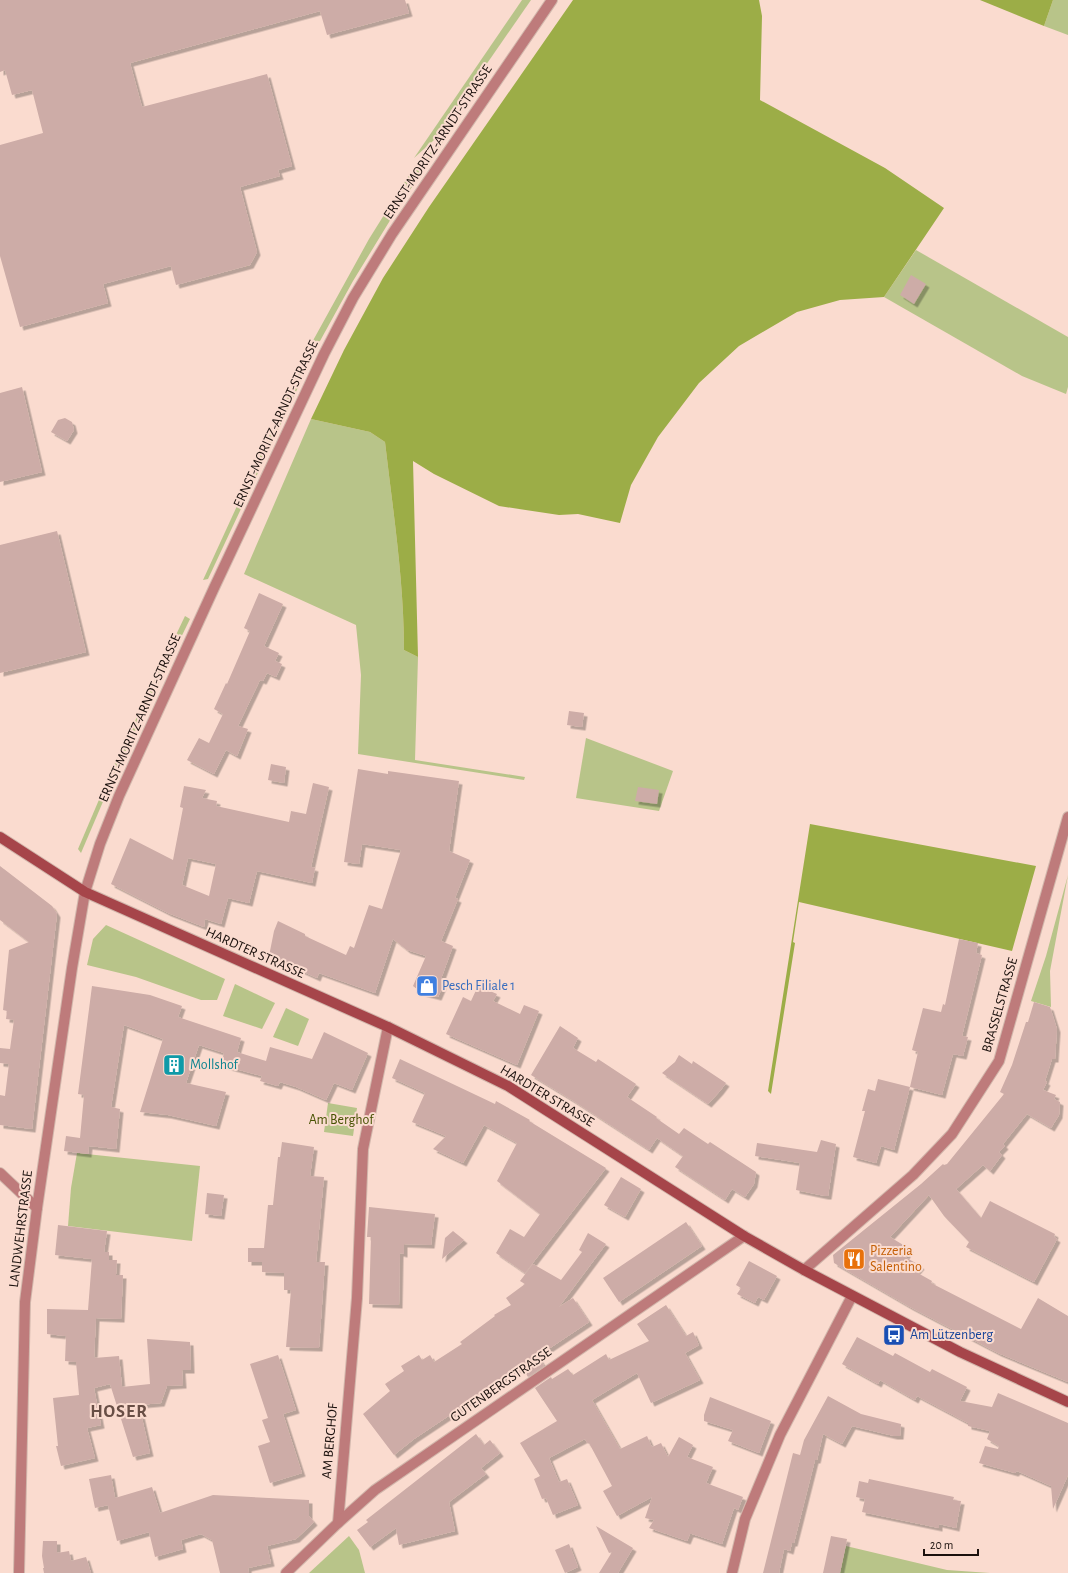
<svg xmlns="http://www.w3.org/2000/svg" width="1068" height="1573" font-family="'Alegreya Sans',sans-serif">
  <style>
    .green { fill: #b8c489 }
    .forest { fill: #9cad47 }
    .building { fill: #cdaca7; fill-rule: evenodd; filter: url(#shadow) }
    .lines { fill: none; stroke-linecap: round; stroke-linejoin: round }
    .minor-casing { stroke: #d2b7ac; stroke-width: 12 }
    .secondary-casing { stroke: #d2b7ac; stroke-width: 12 }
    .minor { stroke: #be7b7b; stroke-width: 10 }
    .secondary { stroke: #a6454a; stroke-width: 10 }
    .labels { text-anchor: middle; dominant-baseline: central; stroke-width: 4; stroke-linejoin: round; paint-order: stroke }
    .street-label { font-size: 14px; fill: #1b110d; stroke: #fadbcf }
    .shop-label { font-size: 14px; fill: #366cbe; stroke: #fadbcf; text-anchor: start }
    .culture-label { font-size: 14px; fill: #0d838f; stroke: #fadbcf; text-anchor: start }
    .park-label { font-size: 14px; fill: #475202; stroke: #fadbcf }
    .food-label { font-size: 14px; fill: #c56008; stroke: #fadbcf; text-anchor: start }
    .transit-label { font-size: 14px; fill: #164399; stroke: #fadbcf; text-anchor: start }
    .district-label { font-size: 18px; font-weight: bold; letter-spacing: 1px; fill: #684e45; stroke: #fadbcf }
  </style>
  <defs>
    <filter id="shadow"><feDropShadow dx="3.5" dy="3.5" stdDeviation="0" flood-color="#0004"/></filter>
  </defs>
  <rect width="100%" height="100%" fill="#fadbcf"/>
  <g class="green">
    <polygon points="522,0 531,0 434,140 414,158"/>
    <polygon points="1053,0 1068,0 1068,35 1044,26"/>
    <polygon points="448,134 397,209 353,281 320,341 310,346 369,239 409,175"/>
    <polygon points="916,250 1068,337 1068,387 1066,394 1022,376 884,297"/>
    <polygon points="299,371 302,379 208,579 203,580"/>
    <path d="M311,419L370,432L385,442C393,511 404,581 404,650L418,657L415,760L525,777L524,780L358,754L361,675L356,625L244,574Z"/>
    <polygon points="185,616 190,619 111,781 107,780"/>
    <polygon points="586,738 673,771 659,811 576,798"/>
    <polygon points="101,795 105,797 81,853 78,849"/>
    <polygon points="1068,875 1050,971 1051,1007 1031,1001 1046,956"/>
    <polygon points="106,925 225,979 217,1000 201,1000 136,977 87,965 93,939"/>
    <polygon points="235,984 275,1003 262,1029 223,1016"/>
    <polygon points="286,1008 309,1019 298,1046 273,1037"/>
    <polygon points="328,1103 357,1108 353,1136 324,1132"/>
    <polygon points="77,1153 200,1166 192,1241 68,1226 71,1188"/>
    <polygon points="349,1536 359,1550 365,1573 309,1573"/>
    <polygon points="846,1546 947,1570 990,1573 840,1573"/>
  </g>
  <g class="forest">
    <path d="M573,0H759L762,16L760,100L885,168L944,208L884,297L840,300L797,312L739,346L699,383L658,437L631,485L620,523L578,514L559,515L499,506L434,474L413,461L418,657L404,650C404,581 393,511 385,442L370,432L311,419L344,350L383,278L429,207Z"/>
    <polygon points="980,0 1053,0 1044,26"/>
    <polygon points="810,824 1036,866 1012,951 799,902 793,942 795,943 771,1094 768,1091"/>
  </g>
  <g class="building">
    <polygon points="0,0 405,0 409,13 327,35 320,11 130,63 142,107 267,74 292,166 278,170 280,176 240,187 257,252 250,265 176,285 171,266 103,284 108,303 20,327 0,256 0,145 43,133 32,90 12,95 5,70 0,72"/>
    <polygon points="911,275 926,284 914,304 900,295"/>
    <polygon points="22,387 42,472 0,482 0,393"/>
    <polygon points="65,418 72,422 74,430 67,441 51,432 58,420"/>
    <polygon points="57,531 86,652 0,673 0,545"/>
    <polygon points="259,593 283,604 264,646 279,653 275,661 282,664 276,677 267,673 263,681 260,680 238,726 248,729 237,756 226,750 214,774 187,760 199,738 209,743 223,714 214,709 226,683 227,684 250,631 244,628"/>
    <polygon points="569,711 584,713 582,727 567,725"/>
    <polygon points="271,764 286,767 284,783 268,780"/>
    <polygon points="358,769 388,774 388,771 459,781 449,851 470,860 455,898 458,899 441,941 453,946 441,979 445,981 438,997 422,993 413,986 426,956 407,950 393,939 375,993 319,973 317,978 269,956 274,931 278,921 305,934 305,936 346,955 350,946 354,948 369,905 382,909 401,850 362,844 359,864 344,862"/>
    <path d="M313,783L329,787L311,867L315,868L312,883L257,871L249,903L228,898L221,924L205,919L204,927L168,913L111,884L130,838L173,860L183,808L180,807L184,786L206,790L202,798L217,801L216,806L289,822L291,811L306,814ZM188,858L216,864L209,896L182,885Z"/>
    <polygon points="638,787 659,790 657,804 635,801"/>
    <polygon points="0,866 52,906 57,914 32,1129 0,1125 0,1095 5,1096 9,1064 0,1063 0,1048 10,1049 14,1020 6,1019 7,1011 3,1010 9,950 29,942 0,920"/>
    <polygon points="959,939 978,943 976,953 982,955 962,1036 968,1037 963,1056 953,1054 942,1095 910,1087 918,1052 912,1050 923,1008 941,1012 943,1004 945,1005"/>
    <polygon points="92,986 150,995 182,1006 178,1017 241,1038 237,1052 266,1061 270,1047 312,1059 324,1032 368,1053 352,1090 334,1083 326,1100 296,1087 280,1082 278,1086 260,1081 262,1076 221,1065 224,1053 199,1045 186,1083 226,1092 216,1126 168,1115 140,1112 163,1039 124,1025 111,1107 120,1109 116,1149 89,1146 88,1154 64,1151 66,1136 80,1138 84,1095 78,1094"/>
    <polygon points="478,986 497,994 493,1001 520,1014 524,1005 539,1011 517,1065 446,1034 463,997 471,1001"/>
    <polygon points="1034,1002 1050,1007 1057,1029 1055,1059 1052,1059 1045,1081 1047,1082 1043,1090 1056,1095 1054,1099 1060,1102 1059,1115 1051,1128 1027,1114 1003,1144 1005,1146 999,1152 1002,1155 990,1171 983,1165 956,1189 981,1218 990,1201 1055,1234 1054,1237 1057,1239 1034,1282 966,1247 969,1242 944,1216 929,1195 890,1237 910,1249 905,1257 921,1266 916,1272 932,1281 931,1283 1021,1329 1038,1298 1068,1316 1068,1382 998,1353 910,1307 834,1263 833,1255 921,1184 943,1164 944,1165 947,1164 1004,1094 1000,1092 1012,1065 1026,1022 1028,1022"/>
    <polygon points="560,1026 578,1038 573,1048 596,1062 598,1059 636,1084 627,1097 657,1117 656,1118 679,1134 684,1128 708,1144 710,1142 756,1172 754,1184 745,1197 732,1189 725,1200 675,1167 683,1156 657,1138 649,1150 572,1100 531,1075"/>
    <polygon points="679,1055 692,1064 693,1061 726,1083 720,1091 708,1104 662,1073 675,1062"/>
    <polygon points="400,1059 495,1104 496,1101 530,1120 529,1121 606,1168 525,1273 496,1253 510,1229 524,1237 540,1214 497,1181 517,1143 484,1125 463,1163 433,1149 446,1136 412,1122 425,1093 392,1078"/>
    <polygon points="878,1079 910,1087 894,1150 881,1146 876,1163 853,1157 865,1111 862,1111 868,1089 875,1091"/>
    <polygon points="821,1140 836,1144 828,1196 825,1196 796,1190 800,1163 755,1156 757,1143 817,1152"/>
    <polygon points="282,1142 314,1147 310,1176 324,1177 316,1262 325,1262 319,1348 286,1347 291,1290 284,1290 284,1273 262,1272 262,1262 248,1262 248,1248 264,1248 268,1205 273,1205 278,1157 280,1157"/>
    <polygon points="621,1177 641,1189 625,1217 604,1205"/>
    <polygon points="207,1193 224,1195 221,1216 205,1214"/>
    <polygon points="369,1207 435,1214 431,1245 404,1244 404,1254 400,1253 399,1305 369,1304 371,1237 367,1237"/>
    <polygon points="686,1222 702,1246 619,1302 603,1278"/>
    <polygon points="58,1225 107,1231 104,1252 109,1252 109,1260 117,1260 116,1275 123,1275 121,1319 96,1318 94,1358 119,1356 122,1387 150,1384 147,1339 190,1342 191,1370 182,1370 183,1385 167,1386 161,1403 139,1405 150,1453 133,1457 110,1384 94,1388 101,1425 87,1428 95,1458 61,1466 56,1446 58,1446 53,1398 79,1395 76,1362 65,1361 66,1336 47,1334 47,1309 88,1310 92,1259 55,1255"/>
    <polygon points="453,1231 464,1240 442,1259 445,1238"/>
    <polygon points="588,1233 606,1244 559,1307 573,1298 589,1322 538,1356 544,1366 528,1377 522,1367 414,1439 394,1455 363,1414 390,1391 385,1384 404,1371 401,1366 419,1355 422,1360 430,1355 434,1362 462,1344 460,1342 495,1316 494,1315 511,1305 506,1298 525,1284 520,1281 533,1264 561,1280 582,1252 579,1250"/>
    <polygon points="749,1261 777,1276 764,1300 758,1297 755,1303 737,1294 741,1288 736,1285"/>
    <polygon points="666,1305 686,1336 693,1332 699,1345 685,1353 700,1380 651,1403 637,1373 592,1400 620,1449 647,1436 652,1447 661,1443 668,1457 679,1437 693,1445 687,1457 713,1467 706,1483 743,1497 738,1510 734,1508 722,1544 692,1534 690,1534 687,1541 649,1528 654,1520 645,1518 652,1497 617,1516 603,1491 612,1486 589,1443 588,1444 585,1439 549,1458 559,1482 567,1479 578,1505 553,1515 546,1498 542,1499 534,1479 540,1476 520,1443 557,1421 535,1388 551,1377 552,1379 568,1369 573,1375 606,1354 609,1360 649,1341 637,1324"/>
    <polygon points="857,1337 893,1356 895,1353 930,1372 932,1369 967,1387 960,1401 992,1407 998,1393 1068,1423 1068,1475 1053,1509 1051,1486 1017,1471 1015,1473 979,1463 985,1446 998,1449 999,1446 987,1439 990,1431 968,1426 968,1423 917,1396 915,1400 880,1380 878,1384 842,1364"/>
    <polygon points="278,1355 296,1410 283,1414 302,1473 270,1483 258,1446 270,1442 262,1420 268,1418 250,1364"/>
    <polygon points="828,1396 861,1414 901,1424 900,1436 894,1436 852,1426 842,1444 823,1434 817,1460 815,1460 794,1543 792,1543 790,1551 784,1549 779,1573 763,1573 793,1453 800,1455 804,1440"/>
    <polygon points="710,1397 771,1421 759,1453 728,1441 733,1430 704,1421 704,1415"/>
    <polygon points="476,1434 484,1445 490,1440 500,1453 481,1468 486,1474 449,1502 455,1531 399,1545 396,1528 370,1547 357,1530 368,1522 366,1520"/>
    <polygon points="111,1475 115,1498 152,1487 160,1513 213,1495 309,1500 309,1516 314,1522 296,1539 267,1546 271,1563 248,1568 249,1573 220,1573 212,1540 201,1534 181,1540 183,1549 155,1557 149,1532 117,1541 108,1505 95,1508 89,1479"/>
    <polygon points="869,1479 954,1497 953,1500 961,1501 956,1528 939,1524 939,1528 862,1512 865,1499 856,1497 859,1481 868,1483"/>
    <polygon points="596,1526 633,1548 618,1573 599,1573 612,1552 609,1553"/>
    <polygon points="831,1536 847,1539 840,1573 823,1573"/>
    <polygon points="43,1541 57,1541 57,1553 69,1551 71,1561 86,1557 91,1573 44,1573 43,1568 44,1568 42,1556"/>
    <polygon points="569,1544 578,1567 565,1573 555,1550"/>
  </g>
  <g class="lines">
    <g class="minor-casing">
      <g id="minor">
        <polyline points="0,1173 37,1208"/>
        <polyline points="804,1270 913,1175 952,1134 999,1061 1068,817"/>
        <polyline points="338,1523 357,1298 363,1149 388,1027"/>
        <polyline points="19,1573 25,1302 37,1208 72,968 85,892 100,844 119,796 214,588 324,354 353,298 392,234 552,0"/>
        <polyline points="286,1573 338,1523 375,1490 744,1236"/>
        <polyline points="732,1573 745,1519 780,1435 852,1296"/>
      </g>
    </g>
    <g class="secondary-casing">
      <polyline id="secondary" points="0,837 85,892 388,1027 508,1086 744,1236 804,1270 960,1352 1068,1402"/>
    </g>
    <use href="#minor" class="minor"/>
    <use href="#secondary" class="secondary"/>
  </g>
  <defs>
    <g id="shop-square" transform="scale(1.15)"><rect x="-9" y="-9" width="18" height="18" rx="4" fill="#3f7fe0" stroke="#fadbcf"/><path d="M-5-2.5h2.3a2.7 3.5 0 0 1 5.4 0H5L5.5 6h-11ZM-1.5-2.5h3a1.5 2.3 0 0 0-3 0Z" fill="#fff"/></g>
    <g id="building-square" transform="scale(1.15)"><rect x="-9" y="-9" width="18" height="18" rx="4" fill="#0f9aa8" stroke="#fadbcf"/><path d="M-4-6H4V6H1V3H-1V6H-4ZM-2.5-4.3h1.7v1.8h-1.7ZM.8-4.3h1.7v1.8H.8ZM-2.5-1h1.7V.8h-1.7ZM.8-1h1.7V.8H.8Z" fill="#fff"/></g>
    <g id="restaurant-square" transform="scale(1.15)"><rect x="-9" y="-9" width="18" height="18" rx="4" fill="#e8710a" stroke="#fadbcf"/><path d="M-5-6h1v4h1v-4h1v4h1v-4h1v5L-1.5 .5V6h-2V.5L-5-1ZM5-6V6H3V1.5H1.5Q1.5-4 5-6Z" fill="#fff"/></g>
    <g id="bus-square" transform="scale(1.15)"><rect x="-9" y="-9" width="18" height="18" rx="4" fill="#1a4fb4" stroke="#fadbcf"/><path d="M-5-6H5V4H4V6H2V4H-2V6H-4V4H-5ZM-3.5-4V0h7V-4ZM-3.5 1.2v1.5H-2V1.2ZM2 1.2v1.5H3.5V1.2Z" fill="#fff"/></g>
  </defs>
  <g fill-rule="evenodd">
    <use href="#shop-square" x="427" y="986"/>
    <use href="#building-square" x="174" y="1065"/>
    <use href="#restaurant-square" x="854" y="1259"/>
    <use href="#bus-square" x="894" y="1335"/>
  </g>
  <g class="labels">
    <g class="street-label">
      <text transform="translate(438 142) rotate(-56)">ERNST-MORITZ-ARNDT-STRASSE</text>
      <text transform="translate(276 424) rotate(-65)">ERNST-MORITZ-ARNDT-STRASSE</text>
      <text transform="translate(140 718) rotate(-66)">ERNST-MORITZ-ARNDT-STRASSE</text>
      <text transform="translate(255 953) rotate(24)">HARDTER STRASSE</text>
      <text transform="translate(1000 1005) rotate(-74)">BRASSELSTRASSE</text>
      <text transform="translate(547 1096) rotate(31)">HARDTER STRASSE</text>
      <text transform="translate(21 1229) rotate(-83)">LANDWEHRSTRASSE</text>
      <text transform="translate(501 1385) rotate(-35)">GUTENBERGSTRASSE</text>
      <text transform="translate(330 1441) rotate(-85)">AM BERGHOF</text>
    </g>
    <g class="shop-label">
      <text x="442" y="986">Pesch Filiale 1</text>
    </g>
    <g class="culture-label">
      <text x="190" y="1065">Mollshof</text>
    </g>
    <g class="park-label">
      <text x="341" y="1120">Am Berghof</text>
    </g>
    <g class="food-label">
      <text x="870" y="1251">Pizzeria<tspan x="870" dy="16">Salentino</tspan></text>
    </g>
    <g class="transit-label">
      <text x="910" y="1335">Am Lützenberg</text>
    </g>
    <g class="district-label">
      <text x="119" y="1412">HOSER</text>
    </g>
  </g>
  <path d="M924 1549v6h54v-6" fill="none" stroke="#1b110d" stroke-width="2"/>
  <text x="930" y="1549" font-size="12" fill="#1b110d" stroke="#fadbcf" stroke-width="3" paint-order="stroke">20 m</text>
</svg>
